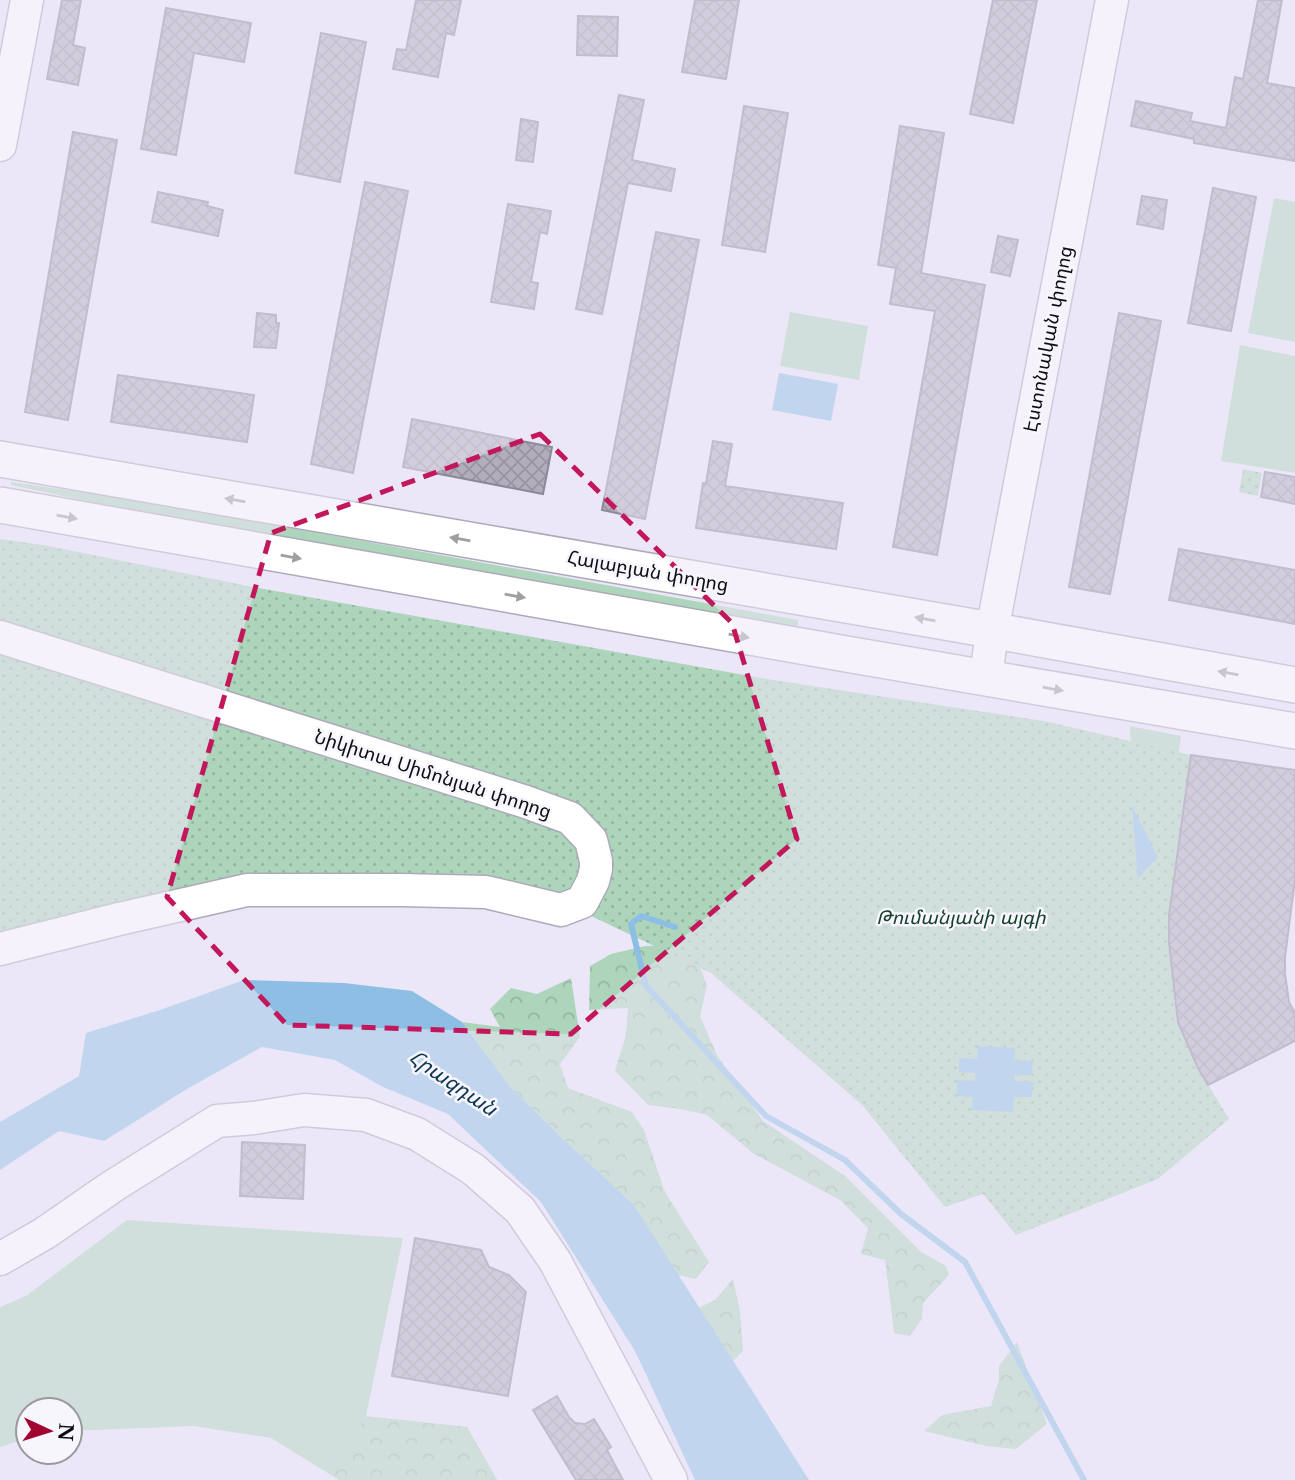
<svg xmlns="http://www.w3.org/2000/svg" width="1295" height="1480" font-family="'Libre Baskerville','Noto Sans Armenian',serif">
  <style>
    .green { fill: #add5bb }
    .forest { fill: url(#forest-crowns) }
    .park { fill: url(#park-dots) }
    .water { fill: #8dbfe4 }
    .lines { fill: none; stroke-linecap: round; stroke-linejoin: round }
    .stream { stroke: #8dbfe4; stroke-width: 6 }
    .building { fill: url(#building-cross-hatch); stroke: #8d8999; stroke-width: 2 }
    .secondary-casing { stroke: #aea9ba; stroke-width: 35 }
    .primary-casing { stroke: #aea9ba; stroke-width: 38 }
    .secondary { stroke: #fff; stroke-width: 32 }
    .primary { stroke: #fff; stroke-width: 35 }
    .oneway { fill: #9f9ea0 }
    .marked { fill: none; stroke: #c2185b; stroke-width: 5; stroke-dasharray: 14 9; stroke-linejoin: round }
    .labels { text-anchor: middle; dominant-baseline: central; stroke-width: 5; stroke-linejoin: round; paint-order: stroke }
    .street-label { font-size: 19px; fill: #0e0d12; stroke: #f8f6fd }
    .park-label { font-size: 19px; font-style: italic; fill: #154029; stroke: #f8f6fd }
    .water-label { font-size: 21px; font-style: italic; fill: #0e3650; stroke: #f8f6fd }
  </style>
  <defs>
    <pattern id="forest-crowns" width="20" height="18" patternUnits="userSpaceOnUse" patternTransform="scale(1.75)"><rect width="20" height="18" fill="#add5bb"/><path d="M2 6a3 3 0 1 1 6 0M12 15a3 3 0 1 1 6 0" fill="none" stroke="#94b6a0"/></pattern>
    <pattern id="park-dots" width="8" height="8" patternUnits="userSpaceOnUse" patternTransform="scale(1.75)"><rect width="8" height="8" fill="#add5bb"/><path d="M2 2h.1M6 6h.1" fill="none" stroke="#94b6a0" stroke-width="1.8" stroke-linecap="round"/></pattern>
    <pattern id="building-cross-hatch" width="8" height="8" patternUnits="userSpaceOnUse" patternTransform="scale(1.75)"><rect width="8" height="8" fill="#b2adbd"/><path d="M0 0l8 8M0 8l8-8" fill="none" stroke="#9894a1"/></pattern>
  </defs>
  <rect width="100%" height="100%" fill="#ece7f8"/>
  <g class="green">
    <polygon points="1274,198 1295,202 1295,342 1248,333"/>
    <polygon points="790,312 868,326 859,380 780,366"/>
    <polygon points="1240,345 1295,356 1295,473 1221,461"/>
    <polygon points="11,482 137,500 798,620 798,628 134,511 11,485"/>
    <polygon points="1130,726 1181,736 1173,794 1133,801"/>
    <polygon points="127,1220 403,1238 366,1416 467,1427 497,1480 339,1480 271,1438 194,1426 70,1431 70,1410 28,1410 28,1438 0,1447 0,1307 26,1296"/>
  </g>
  <g class="forest">
    <polygon points="692,945 707,986 700,1016 717,1055 763,1121 845,1176 921,1252 946,1266 949,1275 923,1303 922,1319 910,1336 894,1333 885,1260 861,1254 868,1228 840,1200 754,1154 707,1115 681,1109 648,1105 615,1071 626,1035 628,1008 589,1010 590,966 611,954 645,946"/>
    <polygon points="571,978 580,1037 560,1064 568,1088 632,1112 644,1130 665,1192 709,1262 696,1279 677,1275 634,1205 560,1136 510,1087 462,1022 500,1027 490,1009 511,988 537,994"/>
    <polygon points="733,1279 740,1311 743,1351 732,1362 698,1308 715,1300"/>
    <polygon points="1017,1342 1047,1424 1016,1449 986,1446 924,1431 942,1415 991,1406 999,1379 999,1366"/>
    <polygon points="366,1417 467,1427 497,1480 339,1480 326,1471"/>
  </g>
  <g class="park">
    <polygon points="1243,469 1262,473 1258,496 1239,492"/>
    <polygon points="0,539 43,545 264,589 773,680 1044,721 1191,755 1169,915 1171,966 1179,1022 1197,1066 1229,1119 1158,1179 1016,1235 983,1194 945,1207 862,1105 711,973 526,885 473,880 331,874 234,880 0,933"/>
  </g>
  <g class="water">
    <polygon points="779,373 838,384 831,421 772,410"/>
    <polygon points="1132,806 1158,857 1138,878"/>
    <polygon points="244,980 344,983 412,991 462,1022 510,1087 560,1136 634,1205 809,1480 695,1480 635,1351 541,1202 448,1114 383,1087 335,1060 262,1047 187,1089 104,1141 59,1131 0,1170 0,1122 79,1076 86,1033 160,1010"/>
    <polygon points="978,1046 1015,1048 1014,1060 1033,1061 1032,1075 1014,1075 1015,1081 1033,1082 1032,1097 1014,1097 1013,1112 972,1110 973,1097 957,1096 957,1080 975,1081 976,1073 959,1072 959,1058 977,1059"/>
  </g>
  <g class="lines">
    <polyline class="stream" points="675,927 641,916 631,924 646,986 766,1116 845,1160 901,1214 965,1262 1084,1480"/>
  </g>
  <g class="building">
    <polygon points="62,0 81,0 73,45 85,48 78,85 47,79"/>
    <polygon points="416,0 461,0 454,35 446,33 438,77 393,69 397,49 406,50"/>
    <polygon points="695,0 739,0 726,79 682,72"/>
    <polygon points="993,0 1037,0 1013,123 970,114"/>
    <polygon points="1258,0 1282,0 1267,83 1295,88 1295,161 1194,143 1194,139 1131,126 1136,101 1192,113 1190,121 1226,128 1235,77 1243,79"/>
    <polygon points="166,8 251,23 244,62 194,53 176,155 141,149"/>
    <polygon points="578,16 618,17 617,56 577,55"/>
    <polygon points="321,33 366,42 340,182 295,173"/>
    <polygon points="619,95 644,100 632,160 675,169 671,191 628,183 602,314 576,309"/>
    <polygon points="744,106 788,113 765,252 722,245"/>
    <polygon points="521,119 538,122 533,162 516,160"/>
    <polygon points="900,126 944,133 921,273 985,285 937,555 893,547 935,311 890,304 896,268 878,265"/>
    <polygon points="73,132 117,140 68,420 25,412"/>
    <polygon points="365,182 408,191 353,473 311,464"/>
    <polygon points="1213,188 1256,197 1231,331 1188,323"/>
    <polygon points="158,192 208,202 207,206 223,210 218,236 152,222"/>
    <polygon points="1142,196 1167,200 1163,229 1137,224"/>
    <polygon points="508,204 551,211 547,234 540,232 531,282 538,283 534,309 491,302"/>
    <polygon points="656,232 699,240 645,519 602,510"/>
    <polygon points="998,236 1018,240 1010,276 991,272"/>
    <polygon points="257,313 276,315 276,323 279,323 276,348 254,347"/>
    <polygon points="1119,313 1161,321 1110,594 1069,587"/>
    <polygon points="118,375 254,395 247,442 111,422"/>
    <polygon points="412,419 552,447 543,494 403,467"/>
    <polygon points="713,441 732,444 725,486 843,503 836,549 696,528 703,483 706,483"/>
    <polygon points="1265,472 1295,477 1295,504 1261,497"/>
    <polygon points="1179,549 1295,570 1295,624 1169,600"/>
    <polygon points="1191,755 1295,770 1295,880 1285,957 1285,974 1289,1002 1295,1013 1295,1041 1208,1085 1197,1066 1178,1022 1169,942 1169,915"/>
    <polygon points="242,1142 305,1145 303,1199 240,1196"/>
    <polygon points="415,1238 481,1250 489,1267 509,1275 526,1292 508,1396 392,1376"/>
    <polygon points="557,1396 569,1417 575,1423 585,1424 594,1419 611,1447 607,1450 623,1480 576,1480 533,1410"/>
  </g>
  <g class="lines">
    <g class="secondary-casing">
      <g id="secondary">
        <polyline points="0,145 27,0"/>
        <polyline points="0,637 526,802 570,818 591,840 596,861 596,869 593,881 582,902 561,910 486,892 401,890 247,890 119,919 0,949"/>
        <polyline points="986,678 992,631 1112,0"/>
        <polyline points="0,1259 45,1233 113,1186 217,1121 254,1118 304,1110 366,1115 417,1134 473,1169 520,1210 555,1261 671,1480"/>
      </g>
    </g>
    <g class="primary-casing">
      <g id="primary">
        <polyline points="0,459 968,626 1295,685"/>
        <polyline points="0,505 852,655 1295,731"/>
      </g>
    </g>
    <use href="#secondary" class="secondary"/>
    <use href="#primary" class="primary"/>
  </g>
  <defs><path id="oneway-solid" d="M-6-.8H1V-3.2L6.5 0L1 3.2V.8H-6Z" transform="scale(1.75)"/></defs>
  <g class="oneway">
    <use href="#oneway-solid" transform="translate(235 500) rotate(-170)"/>
    <use href="#oneway-solid" transform="translate(67 517) rotate(10)"/>
    <use href="#oneway-solid" transform="translate(460 539) rotate(-170)"/>
    <use href="#oneway-solid" transform="translate(291 557) rotate(10)"/>
    <use href="#oneway-solid" transform="translate(515 596) rotate(10)"/>
    <use href="#oneway-solid" transform="translate(925 619) rotate(-170)"/>
    <use href="#oneway-solid" transform="translate(739 636) rotate(10)"/>
    <use href="#oneway-solid" transform="translate(1228 673) rotate(-170)"/>
    <use href="#oneway-solid" transform="translate(1053 689) rotate(10)"/>
  </g>
  <path d="M0 0H1295V1480H0ZM540,434L732,623L797,839L571,1034L287,1025L167,897L271,533Z" fill="#ece7f8" fill-opacity=".55" fill-rule="evenodd"/>
  <path class="marked" d="M540,434L732,623L797,839L571,1034L287,1025L167,897L271,533Z"/>
  <g class="labels">
    <g class="street-label">
      <text transform="translate(1048 339) rotate(-79)">Էստոնական փողոց</text>
      <text transform="translate(648 571) rotate(10)">Հալաբյան փողոց</text>
      <text transform="translate(433 774) rotate(18)">Նիկիտա Սիմոնյան փողոց</text>
    </g>
    <g class="park-label">
      <text x="961" y="917">Թումանյանի այգի</text>
    </g>
    <g class="water-label">
      <text transform="translate(453 1083) rotate(34)">Հրազդան</text>
    </g>
  </g>
  <g transform="translate(49 1431) rotate(94)"><circle r="33" fill="#f8f6fd" stroke="#9a999f" stroke-width="2"/>
  <path d="M0-5L12 26L0 18L-12 26Z" fill="#a20330"/>
  <text y="-10" font-size="19" font-weight="bold" text-anchor="middle" fill="#0e0d12">N</text>
  </g>
</svg>
